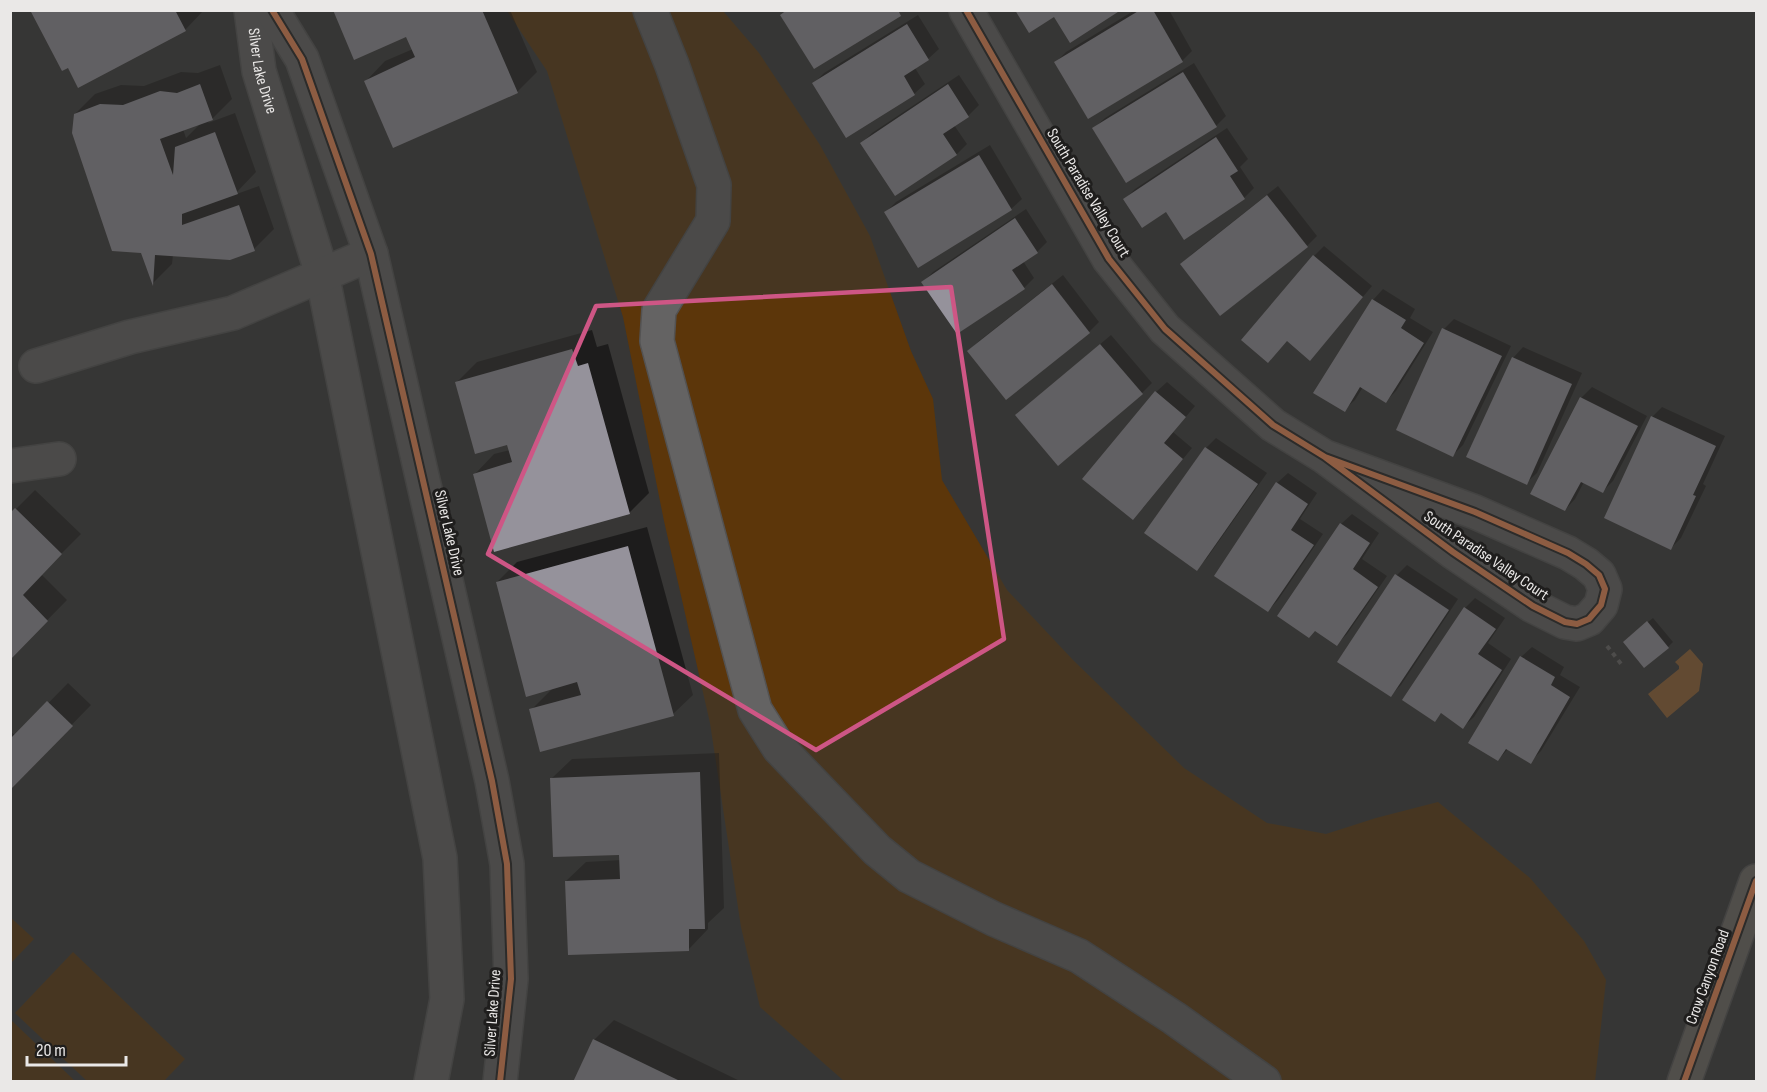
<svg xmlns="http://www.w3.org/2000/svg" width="1767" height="1092" font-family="'Sofia Sans Condensed',sans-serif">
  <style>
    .green { fill: #5c360a }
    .water { fill: #976330 }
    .shadow { fill: #0007; fill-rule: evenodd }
    .building { fill: #95929b }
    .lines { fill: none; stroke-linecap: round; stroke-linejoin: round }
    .minor-casing { stroke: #535252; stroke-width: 36 }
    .major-casing { stroke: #535252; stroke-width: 36 }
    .path { stroke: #686766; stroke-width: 4; stroke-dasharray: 4.5 4.5; stroke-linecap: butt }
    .minor { stroke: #646363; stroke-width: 33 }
    .major { stroke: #706a64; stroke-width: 33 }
    .cycleway-casing { stroke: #1f1e1d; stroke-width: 10 }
    .cycleway { stroke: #f68b52; stroke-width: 6 }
    .marked { fill: none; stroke: #ce5685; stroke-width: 4.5; stroke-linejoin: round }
    .labels { text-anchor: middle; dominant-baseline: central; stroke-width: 6; stroke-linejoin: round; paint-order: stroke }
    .street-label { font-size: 16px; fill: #eae8e7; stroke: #1f1e1d }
  </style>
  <rect width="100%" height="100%" fill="#373635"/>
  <g class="green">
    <polygon points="507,11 723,11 759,53 820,145 870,236 911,351 933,399 942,480 1007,590 1073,660 1184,768 1267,823 1326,834 1376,818 1438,802 1530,878 1584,941 1606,980 1595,1081 844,1081 760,1007 741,927 710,723 664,521 623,317 547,71"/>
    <polygon points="10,917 34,939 11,963 10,963"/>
    <polygon points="73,952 185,1059 164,1081 87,1081 15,1013"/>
    <polygon points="10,1020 11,1020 75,1081 11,1081"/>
  </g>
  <polygon class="water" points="1690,649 1703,664 1699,691 1667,718 1648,694 1679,669 1679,666 1675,662"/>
  <g class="shadow">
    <polygon points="32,10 204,10 185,30"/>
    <polygon points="334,10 510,10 537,72 517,92 366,81 385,61 413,49 407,35"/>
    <polygon points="1135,10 1169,10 1192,51 1182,61 1056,62 1066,52"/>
    <polygon points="918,15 939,49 928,59 915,68 925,84 914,94 814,83 824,73"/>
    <polygon points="1194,63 1226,116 1216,126 1094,128 1105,118"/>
    <path d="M220,65L232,99L208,123L235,113L256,172L234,195L259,186L274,229L254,249L173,255L172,264L153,283L142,252L75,114L95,94L121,85L144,86L181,72L198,73ZM201,123L186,138L183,129Z"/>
    <polygon points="959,75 979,105 968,116 954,125 967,144 957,154 895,194 862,143 872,133"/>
    <polygon points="1227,128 1248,159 1240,167 1254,188 1244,198 1167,210 1125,199 1135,189"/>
    <polygon points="990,145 1022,199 1011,209 886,212 896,202"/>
    <polygon points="1278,186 1317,236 1307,246 1182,264 1192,254"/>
    <polygon points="1026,209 1047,242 1037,252 1023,261 1034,278 1024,288 923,282 933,272"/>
    <polygon points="1324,246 1372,286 1320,348 1314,256"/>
    <polygon points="1063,275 1099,322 1089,332 1006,398 969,351 979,341"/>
    <polygon points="1383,289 1415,309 1410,318 1433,332 1396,391 1386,401 1363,387 1355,400 1344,410 1315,393 1373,300"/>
    <polygon points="1454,319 1511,346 1463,445 1453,455 1444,329"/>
    <polygon points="592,330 597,347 608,344 649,493 629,513 475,474 494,454 510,450 508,443 457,382 477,362"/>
    <polygon points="1111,335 1152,383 1142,393 1028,405"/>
    <polygon points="1523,347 1582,373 1537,473 1526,483 1513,358"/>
    <polygon points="1167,382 1195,406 1173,432 1192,448 1143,508 1156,392"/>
    <polygon points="1592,387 1647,416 1613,481 1603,491 1584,482 1575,499 1565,510 1581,398"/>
    <polygon points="1662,407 1725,436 1703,484 1706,486 1681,538 1671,548 1652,417"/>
    <polygon points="1216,438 1267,473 1207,558 1197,569 1206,448"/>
    <polygon points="1288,473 1317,493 1300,519 1323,534 1278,600 1268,611 1277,483"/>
    <polygon points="35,490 81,534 41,574 67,600 10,658 10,515"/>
    <polygon points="1352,514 1379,533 1362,559 1387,576 1347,634 1337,644 1316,630 1279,616 1341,524"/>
    <polygon points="647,527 693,695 673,714 531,710 553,688 497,582 517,562"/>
    <polygon points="1407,565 1458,599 1401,685 1391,695 1397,575"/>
    <polygon points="1475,598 1505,618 1488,643 1511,659 1474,717 1463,727 1442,712 1435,720 1465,608"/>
    <polygon points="1653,618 1673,642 1668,647 1629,637"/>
    <polygon points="1532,647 1564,667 1560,675 1580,687 1541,751 1530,762 1508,749 1498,760 1521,657"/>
    <polygon points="68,683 91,705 10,788 10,731 16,736"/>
    <polygon points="719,753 724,908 708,923 708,929 689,949 566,881 586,862 621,860 621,853 552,778 572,759"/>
    <polygon points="614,1020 742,1082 575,1082 594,1040"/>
  </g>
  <g class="building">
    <polygon points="30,10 175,10 186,31 78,88 68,68 62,71"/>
    <polygon points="333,10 482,10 518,93 393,148 364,81 415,57 406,37 354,60"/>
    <polygon points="787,10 898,10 901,16 814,69 780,15"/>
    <polygon points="1015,10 1121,10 1070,43 1054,17 1029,33"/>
    <polygon points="1140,10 1153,10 1183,62 1088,119 1054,62"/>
    <polygon points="907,24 929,60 904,76 915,95 846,138 812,83"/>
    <polygon points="1183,72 1217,127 1126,183 1092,128"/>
    <polygon points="200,84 213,120 160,139 173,175 175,147 215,132 238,194 182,214 182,225 239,205 255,251 230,260 155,255 153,286 141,253 112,251 72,133 74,114 100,104 123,105 160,91 177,93"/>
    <polygon points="948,84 969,117 943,134 957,155 895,196 860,143"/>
    <polygon points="1216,137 1238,171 1230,176 1245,199 1184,240 1166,212 1142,228 1123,199"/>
    <polygon points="979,155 1012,210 918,268 884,212"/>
    <polygon points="1267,195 1308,247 1220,316 1180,264"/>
    <polygon points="1015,218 1038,253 1012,270 1025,289 957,334 921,282"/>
    <polygon points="1313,255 1363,297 1310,361 1287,341 1268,363 1241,340"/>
    <polygon points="1052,284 1090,333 1006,400 967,351"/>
    <polygon points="1372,299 1406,320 1401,328 1424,343 1386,403 1360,387 1345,412 1313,393"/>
    <polygon points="1442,328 1502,356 1453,457 1396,430"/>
    <polygon points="1100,344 1143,394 1058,466 1015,415"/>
    <polygon points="572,349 578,366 588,363 630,514 494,552 473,474 512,462 507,445 475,454 455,382"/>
    <polygon points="1512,357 1572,384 1527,485 1466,457"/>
    <polygon points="1155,391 1186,417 1164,443 1183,459 1133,520 1082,479"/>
    <polygon points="1580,397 1638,426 1603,493 1581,482 1565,511 1530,494"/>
    <polygon points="1651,416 1716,446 1693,495 1696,496 1671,550 1604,518"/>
    <polygon points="1205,447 1258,484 1197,571 1144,533"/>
    <polygon points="1276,482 1308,504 1291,530 1314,545 1268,612 1214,576"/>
    <polygon points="15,508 62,554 23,595 48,621 10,660 10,513"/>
    <polygon points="1340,523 1370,543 1353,569 1378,587 1337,646 1315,631 1309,638 1277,616"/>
    <polygon points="628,546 674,716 540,752 529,709 581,695 577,682 526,697 496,582"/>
    <polygon points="1395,574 1449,610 1391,697 1337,662"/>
    <polygon points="1464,607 1496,629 1478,654 1502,670 1463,729 1441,713 1435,722 1402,700"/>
    <polygon points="1647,621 1669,648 1644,668 1623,642"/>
    <polygon points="1520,656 1555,677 1551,685 1570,697 1531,764 1506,749 1498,761 1468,743"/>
    <polygon points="47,701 73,726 10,790 10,739"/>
    <polygon points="700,772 705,929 689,929 689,951 568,955 565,881 620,879 619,855 553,857 550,778"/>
    <polygon points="593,1039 682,1082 573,1082"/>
  </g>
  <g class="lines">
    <g class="minor-casing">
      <g id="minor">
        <path id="s1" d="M251,10L259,71L322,274L440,858L447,999L431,1082"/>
        <polyline points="272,10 302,59 371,254 492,781 507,864 511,979 500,1082"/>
        <polyline points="650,10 672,65 714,185 713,221 659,310 657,341 755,710 779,748 877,850 909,876 994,919 1079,956 1174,1018 1264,1082"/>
        <polyline points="966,10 1109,259 1165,329 1273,425 1325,457 1453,552 1533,606 1565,622 1577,624 1589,619 1601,605 1605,589 1599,575 1586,564 1568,553 1475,512 1325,457"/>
        <polyline points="36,366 130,337 233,313 371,254"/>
        <polyline points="10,466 59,459"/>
      </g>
    </g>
    <g class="major-casing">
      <polyline id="major" points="1684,1082 1756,881"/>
    </g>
    <polyline class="path" points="1607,646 1622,665"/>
    <use href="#minor" class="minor"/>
    <use href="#major" class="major"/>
    <g class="cycleway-casing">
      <g id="cycleway">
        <polyline points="272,10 302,59 371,254 492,781 507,864 511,979 500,1082"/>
        <polyline points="966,10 1109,259 1165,329 1273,425 1325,457 1453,552 1533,606 1565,622 1577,624 1589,619 1601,605 1605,589 1599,575 1586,564 1568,553 1475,512 1325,457"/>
        <polyline points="1684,1082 1756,881"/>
      </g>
    </g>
    <use href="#cycleway" class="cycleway"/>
  </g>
  <path d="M0 0H1767V1092H0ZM951,287L1004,639L816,750L488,554L596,306Z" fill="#373635" fill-opacity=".55" fill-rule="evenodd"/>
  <path class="marked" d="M951,287L1004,639L816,750L488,554L596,306Z"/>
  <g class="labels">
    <g class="street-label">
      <text stroke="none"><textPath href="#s1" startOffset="62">Silver Lake Drive</textPath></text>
      <text transform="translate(1088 193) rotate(59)">South Paradise Valley Court</text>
      <text transform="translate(449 533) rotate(77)">Silver Lake Drive</text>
      <text transform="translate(1486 556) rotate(34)">South Paradise Valley Court</text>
      <text transform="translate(1708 977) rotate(-70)">Crow Canyon Road</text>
      <text transform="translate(493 1013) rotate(-86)">Silver Lake Drive</text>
    </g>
  </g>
  <rect width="1767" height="1092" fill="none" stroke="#eae8e7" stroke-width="24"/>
  <path d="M27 1056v9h99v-9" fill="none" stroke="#eae8e7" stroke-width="3"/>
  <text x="36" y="1056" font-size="18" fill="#eae8e7" stroke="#1f1e1d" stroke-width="4.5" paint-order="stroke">20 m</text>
</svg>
